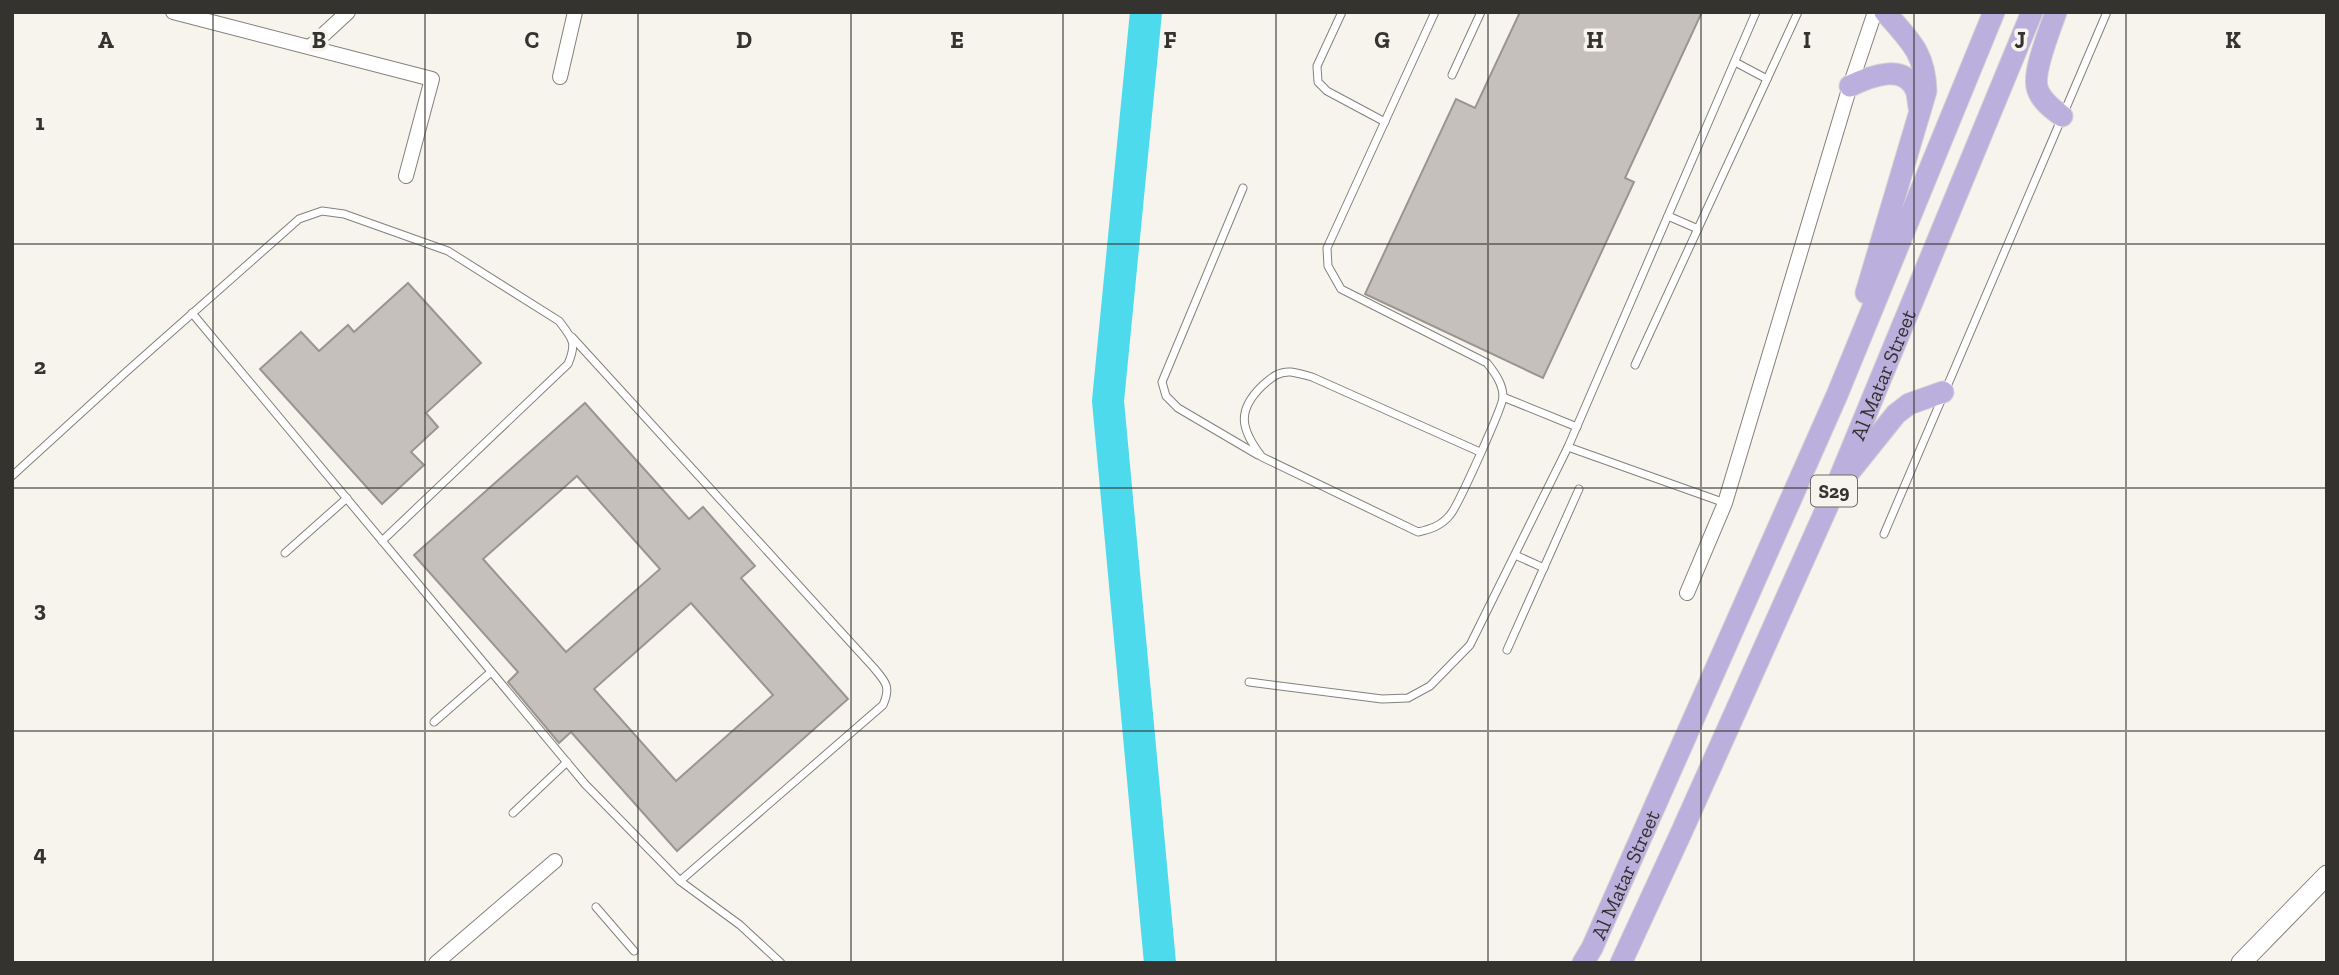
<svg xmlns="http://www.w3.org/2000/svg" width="2339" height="975" font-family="'Zilla Slab',serif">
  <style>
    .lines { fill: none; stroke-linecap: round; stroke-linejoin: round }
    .river { stroke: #4ddaed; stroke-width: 32 }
    .building { fill: #c6c0bc; stroke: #9a9591; stroke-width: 2; fill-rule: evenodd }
    .lane-casing { stroke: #84817c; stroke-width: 9 }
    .street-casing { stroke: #84817c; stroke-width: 16 }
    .secondary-casing { stroke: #84817c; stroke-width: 21 }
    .primary-casing { stroke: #d2d2d1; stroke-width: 23 }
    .lane { stroke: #fff; stroke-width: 7 }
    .street { stroke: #fff; stroke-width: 14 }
    .secondary { stroke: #fff; stroke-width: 19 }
    .primary { stroke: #bbb0dd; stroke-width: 21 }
    .grid { fill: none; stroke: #343330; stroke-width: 2; stroke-opacity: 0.55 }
    .labels { text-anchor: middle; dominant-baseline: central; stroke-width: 7; stroke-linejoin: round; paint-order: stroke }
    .shield { fill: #f7f4ee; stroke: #6e6d69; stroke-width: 2 }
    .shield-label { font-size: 19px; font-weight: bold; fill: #343330 }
    .street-label { font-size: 21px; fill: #343330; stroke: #f7f4ee }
    .grid-label { font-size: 23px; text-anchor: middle; font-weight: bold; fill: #343330; stroke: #f7f4ee; stroke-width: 7; stroke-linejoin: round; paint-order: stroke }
  </style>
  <rect width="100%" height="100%" fill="#f7f4ee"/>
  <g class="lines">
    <polyline class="river" points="1146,12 1108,401 1160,963"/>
  </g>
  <g class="building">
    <polygon points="1520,12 1702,12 1625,178 1634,182 1543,378 1365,294 1456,99 1475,108"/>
    <polygon points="408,283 481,363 426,413 438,427 411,452 424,465 382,504 260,369 301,332 319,351 348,325 354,332"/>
    <path d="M585,403L689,519L703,507L755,566L741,578L848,699L677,851L571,732L559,743L508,682L518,672L414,555ZM577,476L660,569L566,652L483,559ZM691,603L773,695L676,781L594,689Z"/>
  </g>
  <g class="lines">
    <g class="lane-casing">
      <g id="lane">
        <polyline points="1342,12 1317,66 1318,82 1327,91 1385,122"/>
        <path d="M1435,12L1327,248L1328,266L1341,289L1487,363C1495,373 1503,384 1503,397C1503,406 1458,506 1450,515C1441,526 1431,529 1418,532L1262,457C1241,430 1236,411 1262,386C1271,378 1278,371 1291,372C1298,373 1305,375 1312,377L1480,452"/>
        <polyline points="1735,62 1767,79"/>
        <polyline points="1452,75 1481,12"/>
        <polyline points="1243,188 1162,382 1166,396 1178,408 1258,455"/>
        <polyline points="1668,216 1698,229"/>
        <polyline points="192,313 585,784 680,881 740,925 781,963"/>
        <path d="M572,337L874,668C886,682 891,687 883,705L680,881"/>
        <polyline points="1635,365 1798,12"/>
        <polyline points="1503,397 1577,427"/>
        <polyline points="1568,447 1725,503"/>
        <path d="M12,476L126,372L299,219L322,211L344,214L448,251L559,321C573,339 577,343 568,364L382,541"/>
        <polyline points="1884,534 2107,12"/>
        <polyline points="285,553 347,498"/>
        <polyline points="1515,555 1544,568"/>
        <polyline points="1507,650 1579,489"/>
        <polyline points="1249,682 1382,699 1408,698 1430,686 1470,645 1568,447 1756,12"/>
        <polyline points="434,722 491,672"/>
        <polyline points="513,813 567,762"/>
        <polyline points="596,907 634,951"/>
      </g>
    </g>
    <g class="street-casing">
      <g id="street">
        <polyline points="173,12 432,79 406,176"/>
        <polyline points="310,47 348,12"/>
        <polyline points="560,77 575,12"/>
        <polyline points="1687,593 1725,503 1850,86 1875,12"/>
        <polyline points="436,963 555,861"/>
      </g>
    </g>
    <g class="secondary-casing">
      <polyline id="secondary" points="2241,963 2327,875"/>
    </g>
    <g class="primary-casing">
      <g id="primary">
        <path d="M2056,12C2050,30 2033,70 2037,87C2040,100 2052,109 2062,116"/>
        <path d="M1850,86C1869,77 1904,62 1916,90C1918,95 1918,102 1919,107"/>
        <path d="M1866,293L1926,91C1925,52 1909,40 1885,12"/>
        <polyline points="1851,470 1896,414 1909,404 1943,392"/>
        <path id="s1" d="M1583,963L1592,948L1837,395L1994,12"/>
        <path id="s2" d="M1621,963L1682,831L1833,494L2032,12"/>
      </g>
    </g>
    <use href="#lane" class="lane"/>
    <use href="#street" class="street"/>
    <use href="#secondary" class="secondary"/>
    <use href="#primary" class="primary"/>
  </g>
  <path class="grid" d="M213,12V963M425,12V963M638,12V963M851,12V963M1063,12V963M1276,12V963M1488,12V963M1701,12V963M1914,12V963M2126,12V963M12,244H2327M12,488H2327M12,731H2327"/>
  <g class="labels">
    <rect class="shield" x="1811" y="475.5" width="46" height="31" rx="5"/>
    <g class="shield-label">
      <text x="1834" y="491">S29</text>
    </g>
    <g class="street-label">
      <text stroke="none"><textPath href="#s2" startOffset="644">Al Matar Street</textPath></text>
      <text stroke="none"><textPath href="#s1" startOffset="98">Al Matar Street</textPath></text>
    </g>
  </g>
  <g class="grid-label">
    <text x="106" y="48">A</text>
    <text x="319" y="48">B</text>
    <text x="532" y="48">C</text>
    <text x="744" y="48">D</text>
    <text x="957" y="48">E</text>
    <text x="1170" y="48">F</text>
    <text x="1382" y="48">G</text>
    <text x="1595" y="48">H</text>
    <text x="1807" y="48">I</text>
    <text x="2020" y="48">J</text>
    <text x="2233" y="48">K</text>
    <text x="40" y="130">1</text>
    <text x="40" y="374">2</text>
    <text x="40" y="617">3</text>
    <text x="40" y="861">4</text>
  </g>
  <rect width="2339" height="975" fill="none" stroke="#343330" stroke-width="28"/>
</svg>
